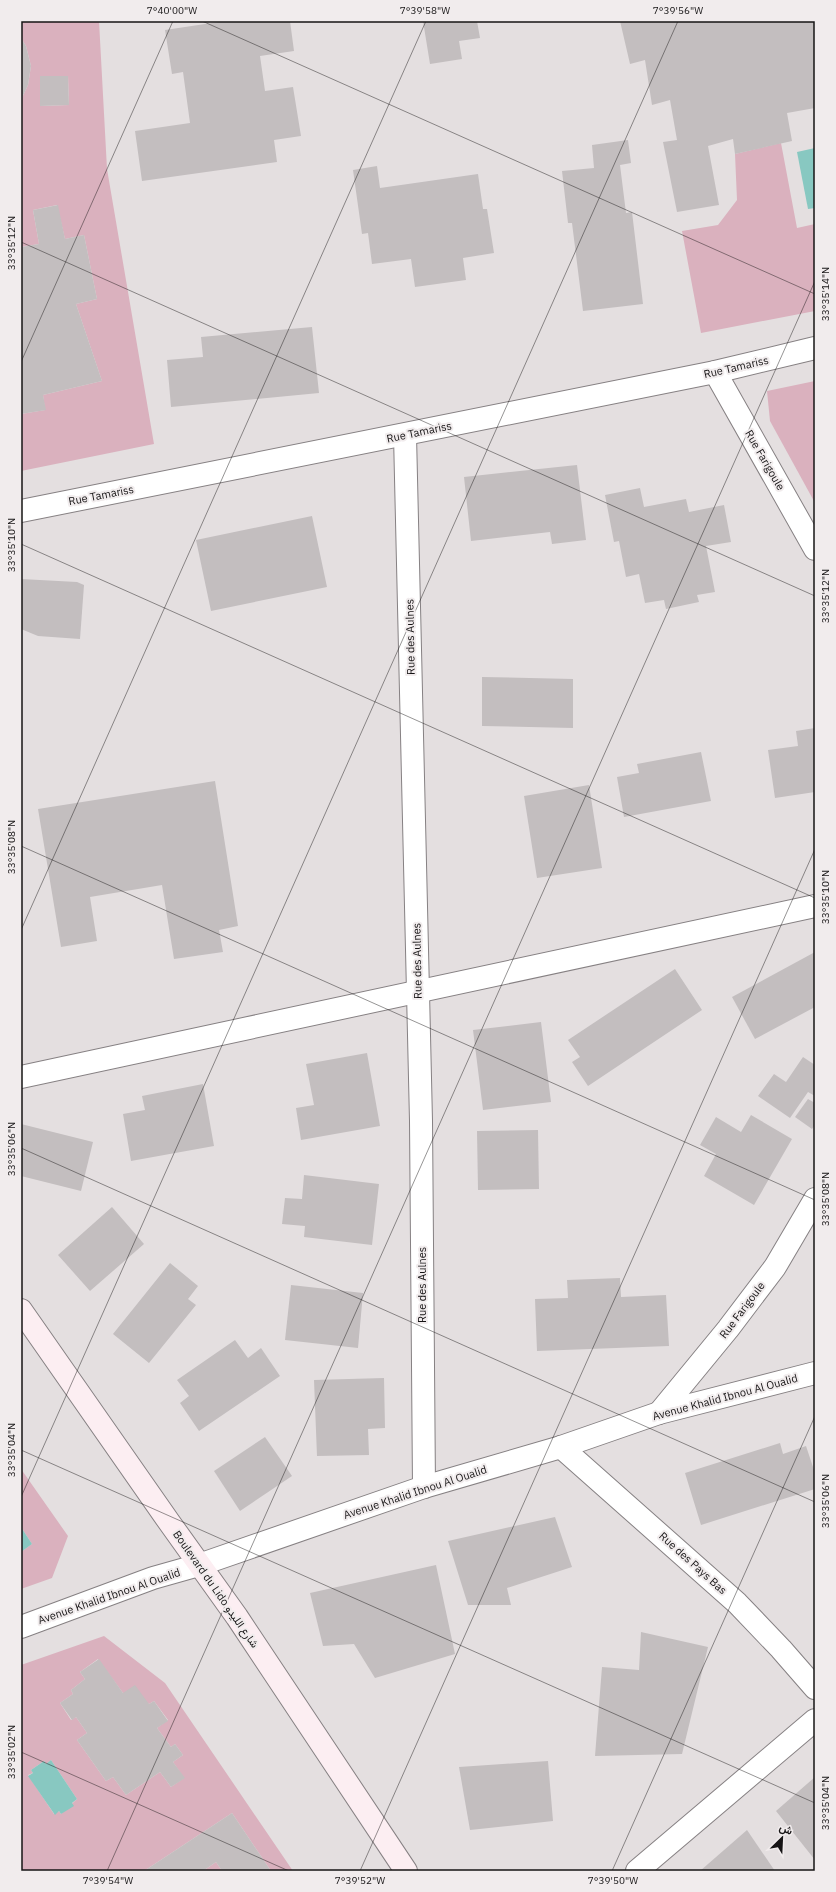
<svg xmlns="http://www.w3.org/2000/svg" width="836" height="1892" font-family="'IBM Plex Sans',Vazirmatn,sans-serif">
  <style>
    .green { fill: #dab1be; fill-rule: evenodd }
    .water { fill: #88c8c1 }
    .building { fill: #c3bebf }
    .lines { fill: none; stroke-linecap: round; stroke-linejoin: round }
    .street-casing { stroke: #868183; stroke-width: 24 }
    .secondary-casing { stroke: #868183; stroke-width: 24 }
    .street { stroke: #fff; stroke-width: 22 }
    .secondary { stroke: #fceef2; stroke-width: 22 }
    .ticks { fill: none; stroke: #161415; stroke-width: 1; stroke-opacity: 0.45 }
    .labels { text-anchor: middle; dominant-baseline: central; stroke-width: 4; stroke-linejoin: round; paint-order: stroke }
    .street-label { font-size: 11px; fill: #161415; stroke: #f1eced }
    .neatline { fill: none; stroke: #161415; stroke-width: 1.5 }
    .ticks-label { font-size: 10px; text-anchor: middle; fill: #161415 }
  </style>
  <rect width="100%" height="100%" fill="#e4dfe0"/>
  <g class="green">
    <path d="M21,21H99L107,169L154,444L21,471V414L45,410L43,395L102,381L76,304L97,299L84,235L65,239L57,205L33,210L39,244L21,247V100L28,85L31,66L26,46L21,38ZM40,76H68L69,105L40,106Z"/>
    <polygon points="781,143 797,228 815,224 815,311 701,333 682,231 718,225 737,200 735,154"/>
    <polygon points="815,381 815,503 770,421 767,391"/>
    <polygon points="21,1469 68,1536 52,1578 21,1589 21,1552 32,1544 21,1527"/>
    <path d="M104,1636L165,1683L293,1871H271L232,1813L144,1871H21V1665ZM98,1659L123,1693L149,1704L154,1701L168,1720L157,1728L171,1747L175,1744L183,1755L173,1762L184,1778L171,1787L160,1772L126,1795L113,1777L106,1781L77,1740L87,1733L76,1717L71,1720L60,1703L73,1694L71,1690L85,1679L80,1672ZM51,1760L77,1799L61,1814L59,1811L54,1814L28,1775L33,1773L31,1770L44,1761L46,1764Z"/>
    <polygon points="216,1862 222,1871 203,1871"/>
  </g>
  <g class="water">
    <polygon points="815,148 815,208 808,209 797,152"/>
    <polygon points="21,1527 32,1544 21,1552"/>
    <polygon points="51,1760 77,1799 72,1803 74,1806 61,1814 59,1811 55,1815 28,1776 33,1773 31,1770 44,1761 46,1764"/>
  </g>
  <g class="building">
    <polygon points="225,21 290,21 294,51 260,56 265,91 293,87 301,136 274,140 277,162 142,181 135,131 190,123 183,72 172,74 165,30"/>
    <polygon points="423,21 477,21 480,38 459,41 462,59 430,64"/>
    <polygon points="620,21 815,21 815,108 787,113 792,141 735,154 733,139 708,146 719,205 677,212 663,142 677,140 670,100 652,105 645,60 630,64"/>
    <polygon points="21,38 26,46 31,66 28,85 21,100"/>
    <polygon points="40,76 68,76 69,105 40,106"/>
    <polygon points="628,140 631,163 620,165 626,213 632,212 643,304 583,311 572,223 568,223 562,171 594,168 592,145"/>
    <polygon points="377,166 380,188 478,174 483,209 487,209 494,253 463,258 466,280 415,287 411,259 372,264 368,233 362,234 353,170"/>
    <polygon points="58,205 65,239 84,235 97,299 76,304 102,381 43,395 46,410 21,414 21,247 39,244 33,210"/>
    <polygon points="312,327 319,393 171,407 167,360 203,357 201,337"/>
    <polygon points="577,465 586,540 552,544 550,532 471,541 464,477"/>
    <polygon points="640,488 644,507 686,499 689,512 724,505 731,542 706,546 715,592 697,595 699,602 666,609 664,600 645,603 639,574 626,577 619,541 614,542 605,495"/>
    <polygon points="312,516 327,587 211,611 196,540"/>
    <polygon points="21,579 77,582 84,585 80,639 38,636 21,629"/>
    <polygon points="482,677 573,679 573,728 482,726"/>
    <polygon points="815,728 815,792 775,798 768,750 798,746 796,731"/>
    <polygon points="701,752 711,801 624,817 617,777 639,773 637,764"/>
    <polygon points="215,781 238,926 219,930 223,952 174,959 162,885 90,897 97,941 61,947 38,809"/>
    <polygon points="589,785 602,868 537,878 524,796"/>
    <polygon points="815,952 815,1007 755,1039 732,997"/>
    <polygon points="675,969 702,1010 588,1086 572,1062 580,1057 568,1040"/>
    <polygon points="541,1022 551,1102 483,1110 473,1030"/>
    <polygon points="367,1053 380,1126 301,1140 296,1108 314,1105 306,1064"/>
    <polygon points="803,1057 815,1065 815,1096 808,1092 790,1118 758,1096 774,1074 786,1082"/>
    <polygon points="203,1084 214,1146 131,1161 123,1114 145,1110 142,1096"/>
    <polygon points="808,1099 815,1103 815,1125 812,1129 795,1117"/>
    <polygon points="751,1115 792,1139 754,1205 704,1176 716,1154 700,1145 716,1117 741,1132"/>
    <polygon points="21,1124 93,1142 81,1191 21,1176"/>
    <polygon points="538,1130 539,1189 478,1190 477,1131"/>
    <polygon points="304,1175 379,1184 372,1245 304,1237 305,1226 282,1224 285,1198 302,1199"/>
    <polygon points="112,1207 144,1244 90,1291 58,1255"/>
    <polygon points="170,1263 198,1286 188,1299 196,1305 149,1363 113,1334"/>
    <polygon points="620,1278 621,1297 666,1295 669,1346 537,1351 535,1299 568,1298 567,1280"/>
    <polygon points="291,1285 363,1293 358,1348 285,1340"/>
    <polygon points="235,1340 248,1358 261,1348 280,1376 199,1431 180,1403 189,1396 177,1380"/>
    <polygon points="384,1378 385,1428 368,1429 369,1455 317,1456 314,1380"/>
    <polygon points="265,1437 292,1476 240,1511 214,1471"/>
    <polygon points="780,1443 783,1454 806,1446 815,1473 815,1489 701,1525 685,1473"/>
    <polygon points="555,1517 572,1567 507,1588 511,1605 468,1605 448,1541"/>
    <polygon points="436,1565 455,1654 375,1678 354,1644 323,1646 310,1593"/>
    <polygon points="641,1632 708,1647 682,1754 595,1756 602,1667 639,1670"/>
    <polygon points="99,1659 123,1693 135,1685 149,1704 154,1701 168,1721 157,1728 171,1747 175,1744 183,1755 173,1762 185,1778 171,1787 160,1772 126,1795 113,1777 106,1781 77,1740 87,1733 76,1717 72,1720 60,1703 73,1694 71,1690 85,1679 80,1672"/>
    <polygon points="548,1761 553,1821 470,1830 459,1767"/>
    <polygon points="815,1777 815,1860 776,1811"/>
    <polygon points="232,1813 271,1871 222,1871 216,1862 203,1871 144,1871"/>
    <polygon points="747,1830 775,1871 700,1871"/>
  </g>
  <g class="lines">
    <g class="street-casing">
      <g id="street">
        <polyline points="715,372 815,549"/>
        <polyline points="405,435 421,1121 424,1487"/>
        <polyline points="21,511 715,372 815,348"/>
        <polyline points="21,1077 815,906"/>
        <polyline points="659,1413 728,1329 775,1267 815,1199"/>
        <polyline points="561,1447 737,1603 781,1649 815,1688"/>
        <polyline points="21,1627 153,1578 199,1565 424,1487 561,1447 659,1413 815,1373"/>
        <polyline points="637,1871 815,1720"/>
      </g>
    </g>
    <g class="secondary-casing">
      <polyline id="secondary" points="21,1310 169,1522 237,1617 406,1871"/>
    </g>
    <use href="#street" class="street"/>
    <use href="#secondary" class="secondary"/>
  </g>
  <path class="ticks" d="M202,21L815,294M21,242L815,596M21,362L173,21M21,544L815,898M21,846L815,1200M21,930L426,21M21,1148L815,1502M21,1450L815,1803M21,1497L678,21M21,1752L289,1871M107,1871L815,281M360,1871L815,849M612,1871L815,1416"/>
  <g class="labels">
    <g class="street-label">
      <text transform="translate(736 367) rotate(-13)">Rue Tamariss</text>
      <text transform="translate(419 432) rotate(-12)">Rue Tamariss</text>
      <text transform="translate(765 460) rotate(60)">Rue Farigoule</text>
      <text transform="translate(101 495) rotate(-11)">Rue Tamariss</text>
      <text transform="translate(410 637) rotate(-91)">Rue des Aulnes</text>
      <text transform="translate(417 961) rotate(-91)">Rue des Aulnes</text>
      <text transform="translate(422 1285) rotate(-90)">Rue des Aulnes</text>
      <text transform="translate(742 1310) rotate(-53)">Rue Farigoule</text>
      <text transform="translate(725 1397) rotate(-15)">Avenue Khalid Ibnou Al Oualid</text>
      <text transform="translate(415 1492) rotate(-18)">Avenue Khalid Ibnou Al Oualid</text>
      <text transform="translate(693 1563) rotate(42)">Rue des Pays Bas</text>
      <text transform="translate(216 1589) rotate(55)">Boulevard du Lido شارع الليدو</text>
      <text transform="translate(109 1596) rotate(-19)">Avenue Khalid Ibnou Al Oualid</text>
    </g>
  </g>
  <rect width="836" height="1892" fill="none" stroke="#f1eced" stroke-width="44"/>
  <g transform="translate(782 1838) rotate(24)" stroke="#f1eced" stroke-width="3" paint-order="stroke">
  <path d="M0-3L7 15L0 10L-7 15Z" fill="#161415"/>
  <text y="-6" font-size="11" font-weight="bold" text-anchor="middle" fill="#161415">ش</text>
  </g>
  <rect x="22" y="22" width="792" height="1848" class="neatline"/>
  <g class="ticks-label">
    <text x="172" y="14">7°40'00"W</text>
    <text x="425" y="14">7°39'58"W</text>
    <text x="678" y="14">7°39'56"W</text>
    <text transform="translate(11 243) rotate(-90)" y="4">33°35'12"N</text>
    <text transform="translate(825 294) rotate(-90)" y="4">33°35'14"N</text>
    <text transform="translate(11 545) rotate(-90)" y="4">33°35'10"N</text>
    <text transform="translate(825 596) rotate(-90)" y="4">33°35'12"N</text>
    <text transform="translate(11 847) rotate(-90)" y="4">33°35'08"N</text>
    <text transform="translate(825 897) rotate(-90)" y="4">33°35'10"N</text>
    <text transform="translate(11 1149) rotate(-90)" y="4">33°35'06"N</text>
    <text transform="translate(825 1199) rotate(-90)" y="4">33°35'08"N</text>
    <text transform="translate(11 1450) rotate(-90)" y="4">33°35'04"N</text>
    <text transform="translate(825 1501) rotate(-90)" y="4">33°35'06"N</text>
    <text transform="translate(11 1752) rotate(-90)" y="4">33°35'02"N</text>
    <text transform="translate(825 1803) rotate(-90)" y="4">33°35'04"N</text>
    <text x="108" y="1884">7°39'54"W</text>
    <text x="360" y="1884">7°39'52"W</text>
    <text x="613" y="1884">7°39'50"W</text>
  </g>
</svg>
